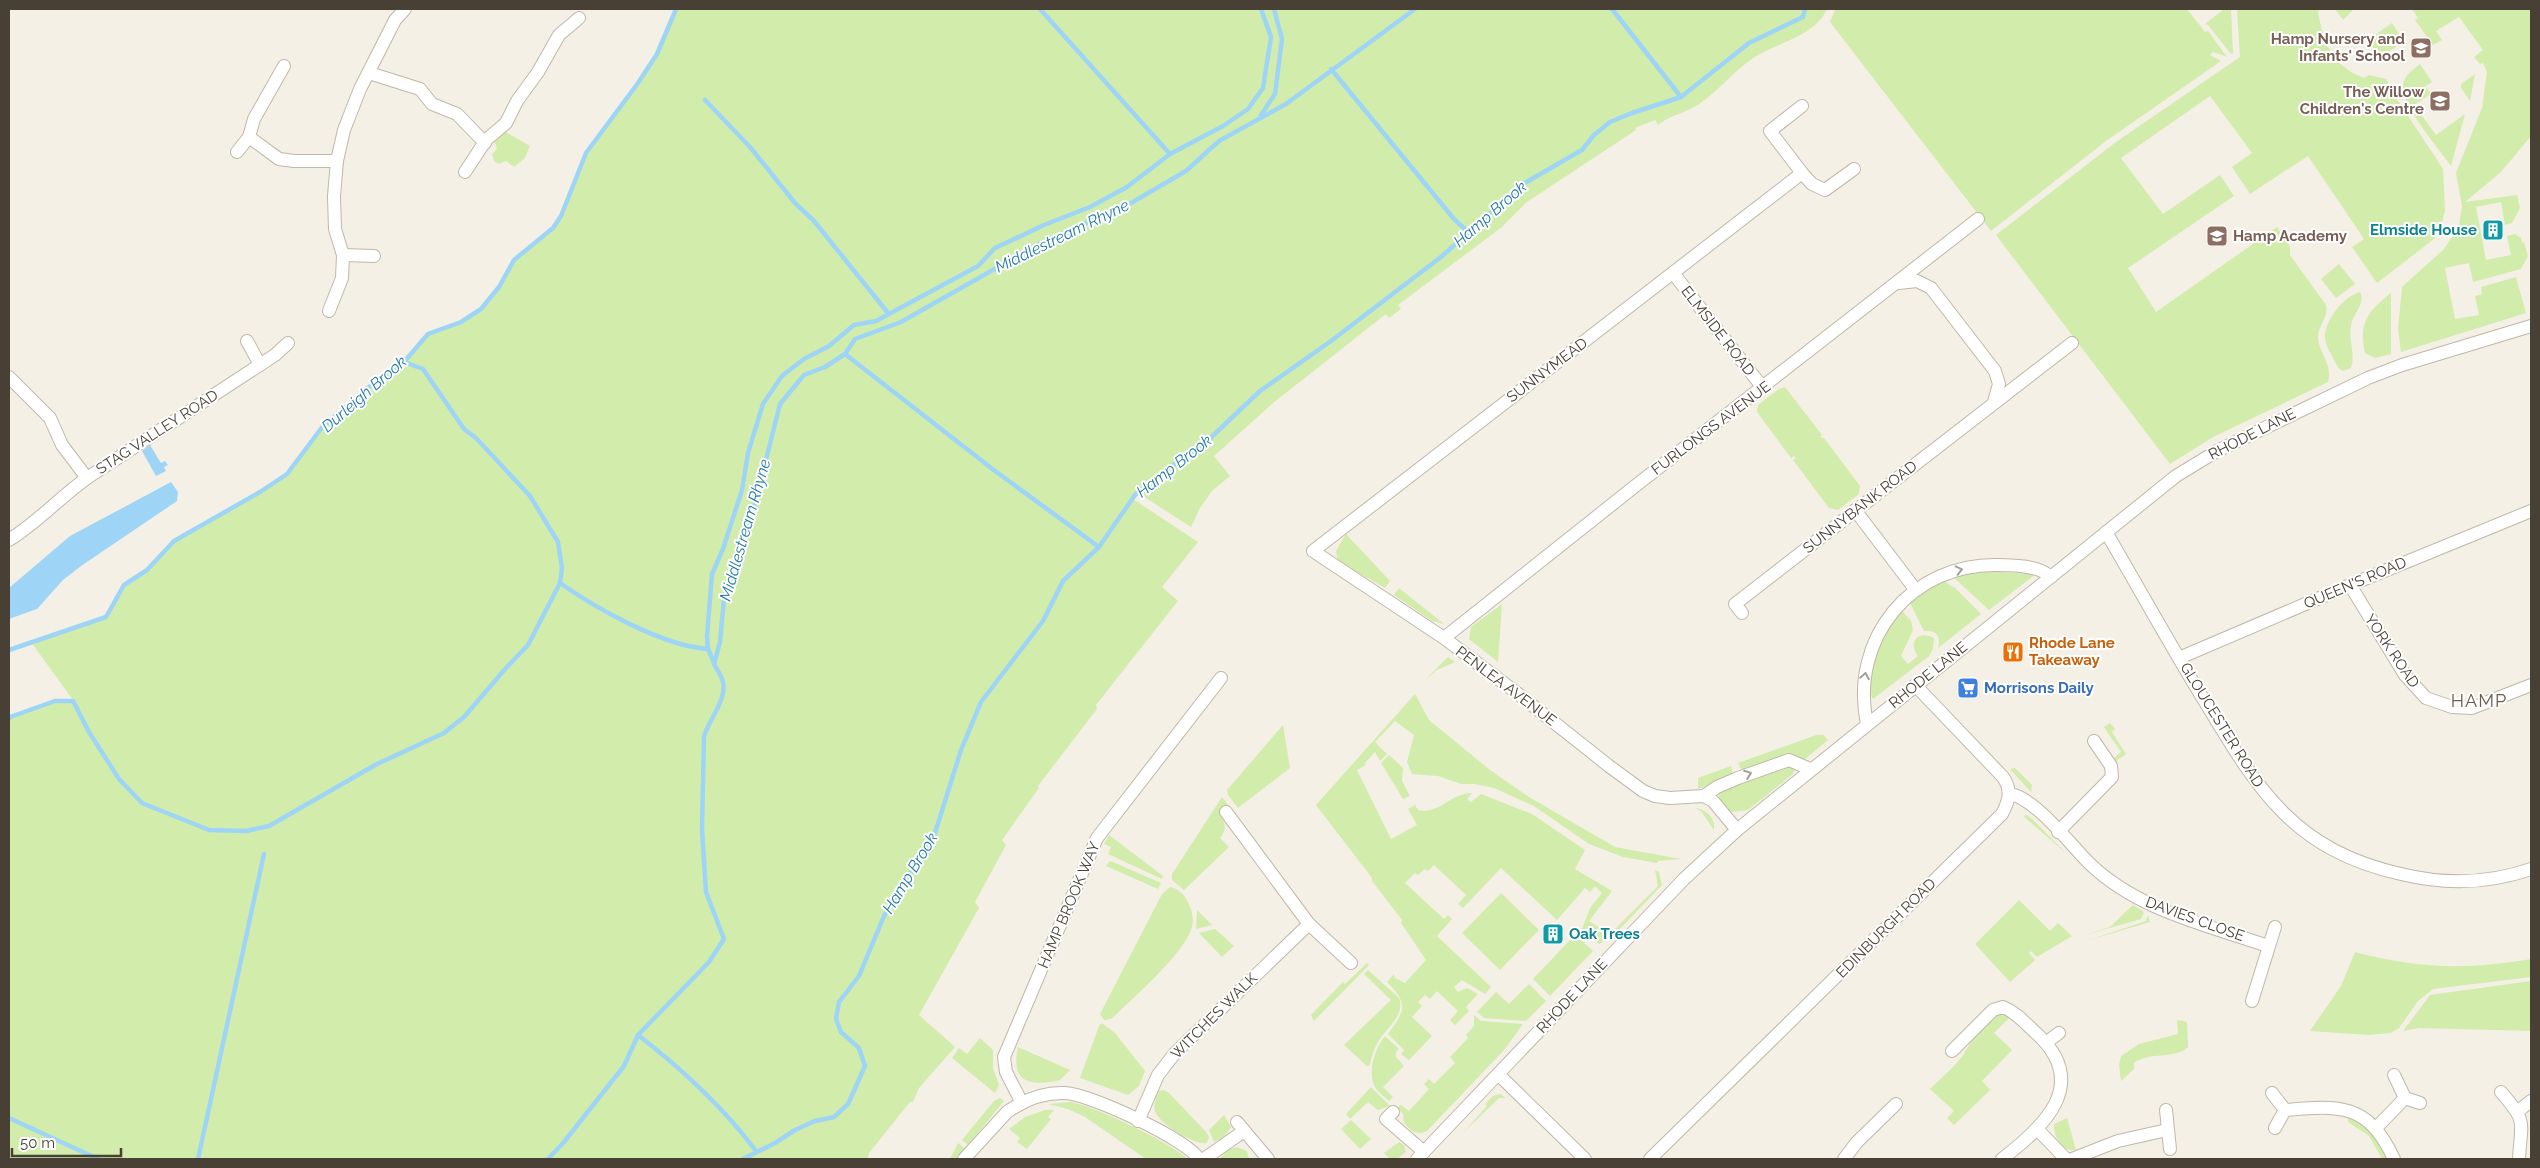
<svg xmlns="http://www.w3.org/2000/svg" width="2540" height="1168" font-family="Raleway,sans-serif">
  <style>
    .green { fill: #d2ecac }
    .water { fill: #9ed5f6 }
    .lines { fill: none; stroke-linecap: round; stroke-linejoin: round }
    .stream { stroke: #9ed5f6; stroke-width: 4.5 }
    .minor-casing { stroke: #c1b7a8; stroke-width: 14 }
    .minor { stroke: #fff; stroke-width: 12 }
    .oneway { stroke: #a4a09a }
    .labels { text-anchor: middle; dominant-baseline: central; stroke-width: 4; stroke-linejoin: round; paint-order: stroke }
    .education-label { font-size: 15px; font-weight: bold; fill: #785e54; stroke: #fff; text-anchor: end }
    .culture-label { font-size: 15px; font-weight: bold; fill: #0d838f; stroke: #fff; text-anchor: end }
    .street-label { font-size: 15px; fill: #484035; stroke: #fff }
    .food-label { font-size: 15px; font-weight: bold; fill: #c56008; stroke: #fff; text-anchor: start }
    .shop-label { font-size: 15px; font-weight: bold; fill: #366cbe; stroke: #fff; text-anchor: start }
    .water-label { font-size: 16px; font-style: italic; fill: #2378ac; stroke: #fff }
    .quarter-label { font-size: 18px; letter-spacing: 1px; fill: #6c5d4b; stroke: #fff }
  </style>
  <rect width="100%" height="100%" fill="#f4f0e6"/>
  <g class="green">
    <path d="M676,9H1827C1815,36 1779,42 1755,57C1734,70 1719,91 1699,104C1686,113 1670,115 1658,125L1655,120L1635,128L1636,130L1527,202L1502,227L1398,305L1401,309L1389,318L1386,314L1273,403L1214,456L1230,476L1212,491L1200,508L1191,527L1138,493L1133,499L1198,542L1162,587L1178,601L1096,705L1097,709L1038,786L1039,788L1002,840L1006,845L975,902L979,908L919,1015L955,1047L919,1088L913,1102H910L869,1153L868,1159H9V719L10,717L55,701L73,700L31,642L106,617L124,585L147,570L174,541L260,492L287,474L323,426L369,387L404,362L428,334L461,322L481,309L499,287L514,260L553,228L561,216L586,153L638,83L657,54Z"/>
    <polygon points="1835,9 2187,9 2205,32 2208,31 2227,57 2213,52 2210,55 2221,61 2106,141 1991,231 1830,22"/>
    <polygon points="2231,9 2233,53 2231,54 2208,25 2205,24 2223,10"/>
    <path d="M2239,9H2321L2318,11C2323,42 2332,66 2364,78L2369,75L2386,79L2397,99L2443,169L2445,211L2440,230L2434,239L2377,283L2352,247L2364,239L2308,156L2250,194L2232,167L2252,153L2210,96L2121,158L2163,214L2220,175L2234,196L2128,268L2156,312L2277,227L2290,247V255L2326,305C2329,318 2317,326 2318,339C2320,354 2333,366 2328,382L2213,437L2170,464L1996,235L2116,142L2240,57L2237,11Z"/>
    <polygon points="2335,9 2354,9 2343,20"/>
    <polygon points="2412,9 2531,9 2531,136 2501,172 2465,202 2517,195 2520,208 2512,223 2505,225 2501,202 2476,207 2486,260 2511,255 2507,236 2515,234 2521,238 2522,243 2524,242 2528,256 2521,269 2473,282 2469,263 2445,268 2455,319 2479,315 2475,296 2482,294 2481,287 2516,277 2526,313 2401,352 2398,329 2402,287 2444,249 2459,226 2462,206 2456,173 2482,108 2487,72 2483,63 2480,64 2474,57 2483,50 2459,17 2436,31 2442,40 2433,45 2415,20 2418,18"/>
    <polygon points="2392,23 2404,41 2380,58 2368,40"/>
    <path d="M2420,64L2432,82L2425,86L2431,94L2414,105L2436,135L2465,114L2451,166C2439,149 2401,105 2403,85C2404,76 2413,69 2420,64Z"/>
    <polygon points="2475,74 2470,101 2461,88 2461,84"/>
    <polygon points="504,131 530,146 525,158 514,167 506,161 499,164 494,161 492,154 497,149 494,140"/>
    <polygon points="2339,264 2355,284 2336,298 2321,279"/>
    <path d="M2360,292C2366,304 2353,313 2351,325C2348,340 2356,354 2351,368L2343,371C2337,368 2335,362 2332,356C2329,350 2325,344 2325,337C2325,320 2344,296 2360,292Z"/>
    <path d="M2391,293V354L2375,358L2365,353C2358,323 2368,311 2391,293Z"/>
    <polygon points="1785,387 1822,435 1820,437 1824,438 1860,486 1859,494 1838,510 1829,508 1793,460 1796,458 1794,456 1791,458 1757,412 1758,405 1779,389"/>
    <polygon points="1346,534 1390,581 1385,588 1338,561 1336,551"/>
    <polygon points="1980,571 2036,574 1989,610 1952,576"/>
    <path d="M1942,580L1955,588L1981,614L1938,648C1941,636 1937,630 1924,631L1910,603Z"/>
    <polygon points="1399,588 1444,624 1432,621 1394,595"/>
    <polygon points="1502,604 1498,662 1469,639 1471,627"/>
    <path d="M1902,611L1911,621L1913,630L1901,656L1908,664L1918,656C1907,641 1919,630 1934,638L1933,649L1929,656L1873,699C1861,680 1887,625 1902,611Z"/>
    <polygon points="1448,657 1455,662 1437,670 1425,680"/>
    <path d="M1415,694L1429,720L1490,770L1529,797L1615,847L1681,859L1658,861L1657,863L1623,857L1589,844L1534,806L1494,788L1475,784H1461L1438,776L1412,774L1407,762L1414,735L1395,721L1375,742L1387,754L1380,761L1375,752L1365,763L1366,765L1357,770L1391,839L1417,825L1408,809L1415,805L1418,810C1440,815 1450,793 1472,793L1467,799L1471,802L1481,794L1532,814L1585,850L1575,869L1612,891L1589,921L1610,934L1658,886L1655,870L1659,872L1662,885L1613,936L1599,944L1582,929L1590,908L1602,893L1595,886L1590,892L1585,888L1557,920L1501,868L1463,908L1458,904L1466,895L1434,865L1428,871L1425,869L1418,875L1415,873L1405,883L1444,919L1448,915L1452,919L1437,936L1491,987L1485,994L1462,980L1454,987L1458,992L1467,988L1478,994L1466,1007L1469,1011L1455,1025L1450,1020L1458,1011L1437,991L1430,999L1425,995L1418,1002L1422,1006L1412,1017L1432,1036L1409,1060L1401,1054L1404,1050L1388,1034C1406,1010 1408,1003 1387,982L1394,974L1395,978L1405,983L1426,960L1401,923L1402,920L1372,881V878L1316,805Z"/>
    <polygon points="2110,723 2115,729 2112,732 2126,754 2116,761 2114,758 2121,752 2104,727"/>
    <polygon points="1283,725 1290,768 1238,808 1228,795 1227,790"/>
    <polygon points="1816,735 1823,735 1828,740 1805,759 1743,773 1738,763"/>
    <polygon points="1389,755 1403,768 1402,781 1410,796 1403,799 1381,763"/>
    <polygon points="1786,763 1794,769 1793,774 1748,810 1731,812 1719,799 1719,791"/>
    <polygon points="1731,766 1733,777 1698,789 1698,778"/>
    <polygon points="2015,768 2032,785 2031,792 2010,769"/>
    <path d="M1222,797L1229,806L1219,813C1225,823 1228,828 1220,838L1229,847L1184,890L1172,880V874Z"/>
    <path d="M1695,808C1706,809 1716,818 1714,830L1701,811Z"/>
    <polygon points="2026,815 2030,817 2067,854 2023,816"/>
    <polygon points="1109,835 1163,876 1162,879 1108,854 1111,847 1104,844"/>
    <polygon points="1110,861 1113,862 1161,883 1158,889 1106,866"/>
    <path d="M1170,887C1179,888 1185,896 1189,904C1192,911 1194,920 1192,927C1185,953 1132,999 1111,1019L1104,1020L1100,1014L1162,894Z"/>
    <polygon points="1501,893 1539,930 1500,970 1462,933"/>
    <polygon points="2019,900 2050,931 2058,923 2072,936 2037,957 2031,951 2029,953 2035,960 2010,982 1975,944"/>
    <polygon points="2133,905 2144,912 2141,919 2081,936 2110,927"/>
    <polygon points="1197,910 1212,925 1196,929"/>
    <polygon points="2148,915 2150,922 2086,941 2146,921"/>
    <polygon points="1215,929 1234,946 1222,957 1199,933"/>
    <polygon points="1569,933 1577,936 1593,951 1550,996 1533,979 1573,937"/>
    <path d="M2355,952C2420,969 2466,970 2531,959V977L2433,989L2418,1001L2399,1028L2391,1033L2368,1035L2310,1031L2341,986Z"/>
    <polygon points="1367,963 1369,965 1314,1021 1311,1015 1343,982 1345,984"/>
    <path d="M1368,970L1399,998C1406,1015 1385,1029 1378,1042C1374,1049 1371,1057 1370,1065L1367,1066L1344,1045L1391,1000L1364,974Z"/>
    <polygon points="2531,981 2531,1031 2419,1028 2403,1031 2430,995"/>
    <polygon points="1529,984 1546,1001 1526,1021 1484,1018 1477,1012 1496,992 1509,1004"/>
    <path d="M2001,1013L2010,1017L1994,1033L2012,1050L1982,1081L1990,1090L1954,1125L1947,1118L1954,1111L1930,1089C1941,1078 1954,1068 1963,1055C1973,1040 1982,1019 2001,1013Z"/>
    <path d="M1474,1015L1481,1021L1523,1024L1504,1050L1427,1131C1417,1136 1411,1131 1404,1123L1403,1114L1397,1108L1401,1105L1409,1111L1429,1089L1424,1084L1429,1079L1434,1084L1455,1063L1450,1057L1468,1038L1466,1035L1474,1026Z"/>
    <path d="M2177,1020L2187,1022L2188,1047C2174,1060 2150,1051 2134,1063V1069L2121,1081L2119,1065L2121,1056L2139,1044L2178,1034Z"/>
    <polygon points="1102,1023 1115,1033 1145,1071 1139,1086 1128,1095 1080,1078 1099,1026"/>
    <path d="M1385,1036L1399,1049L1396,1052V1057L1404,1066L1383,1087L1393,1097L1389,1101C1385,1097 1378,1092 1375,1087C1367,1071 1375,1049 1385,1036Z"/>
    <polygon points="980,1038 993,1050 993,1068 999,1085 995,1093 952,1058 959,1048 967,1054"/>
    <path d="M1018,1047L1070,1070L1060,1080C1030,1087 1010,1083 1018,1047Z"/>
    <polygon points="1371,1087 1390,1106 1378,1110 1368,1102 1350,1119 1346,1114"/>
    <path d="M1163,1090L1169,1093L1206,1132L1209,1137L1207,1143C1195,1146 1158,1123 1155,1111C1153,1104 1156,1097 1158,1091Z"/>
    <polygon points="1500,1094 1506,1098 1499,1098 1463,1133 1487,1106 1485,1104 1493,1096"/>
    <polygon points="1000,1098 1004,1101 968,1145 962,1140 994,1101"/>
    <path d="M1070,1102C1093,1105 1171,1143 1188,1159H1146L1085,1117L1068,1109L1048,1104Z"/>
    <polygon points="1045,1110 1054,1110 1048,1117 1051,1119 1027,1149 1017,1142 1020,1138 1009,1129 1025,1117"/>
    <polygon points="1224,1115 1231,1127 1225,1136 1214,1142 1209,1130"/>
    <path d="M2067,1118L2076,1150C2062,1153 2053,1136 2054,1124Z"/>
    <path d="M2348,1118C2368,1125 2378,1141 2387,1159H2382L2369,1136L2348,1122Z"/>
    <polygon points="1351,1120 1371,1139 1360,1149 1341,1129"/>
    <polygon points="1399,1142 1404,1145 1406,1152 1397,1159 1390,1159 1384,1153"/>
    <polygon points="958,1143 966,1149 957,1159 950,1159"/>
    <polygon points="1237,1147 1247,1151 1249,1159 1222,1159 1221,1157 1229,1149"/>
  </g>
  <g class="water">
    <polygon points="150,445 161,463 165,461 168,465 164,467 166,471 156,476 142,451"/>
    <polygon points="171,482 178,492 177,501 81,566 63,580 37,609 9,619 9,588 70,536"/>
  </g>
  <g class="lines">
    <g class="stream">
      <polyline points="1040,9 1170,154"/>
      <polyline points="1612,9 1681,97"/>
      <polyline points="1331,69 1454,219 1467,231"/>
      <polyline points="705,100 750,147 795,203 814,221 888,313"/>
      <polyline points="1261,115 1275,94 1282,39 1274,9"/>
      <polyline points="845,354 995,471 1099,547"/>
      <path d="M404,362L423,369L464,429L476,438L530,496L558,542L562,568L560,583C597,609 663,646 708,649"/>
      <polyline points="9,650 106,617 124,585 147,570 174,541 260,492 287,474 323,426 369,387 404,362 428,334 461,322 481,309 499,287 514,260 553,228 561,216 586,153 638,83 657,54 676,9"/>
      <polyline points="714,663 708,649 707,636 712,574 723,549 742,490 748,453 763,404 782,376 804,359 829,346 854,325 876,321 978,266 995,248 1044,225 1090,207 1127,187 1170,154 1223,126 1248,109 1263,88 1271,37 1261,9"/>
      <polyline points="9,719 10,717 55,701 73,701 89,732 119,779 142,803 209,830 246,831 269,826 377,764 444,733 464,717 506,668 528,645 560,583"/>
      <path d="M638,1035C682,1069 723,1107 756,1151"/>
      <polyline points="9,1118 98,1159"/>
      <polyline points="198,1159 264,854"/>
      <path d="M548,1159L564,1142L624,1066L638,1035L709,962L724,939L706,892L702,829L704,737C708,720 727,701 723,682C722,676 717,670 714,664L720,642L724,599L736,557L747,535L780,404L804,375L825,367L845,354L855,339L901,322L1037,245L1131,203L1186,171L1219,141L1286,104L1415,9"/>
      <polyline points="743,1159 775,1143 795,1130 815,1121 834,1117 848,1104 865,1066 859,1048 841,1032 836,1019 839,1002 859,976 884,916 935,833 961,750 981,702 1043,621 1063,581 1099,547 1135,495 1163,472 1202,446 1260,391 1331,341 1441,257 1523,184 1582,150 1594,135 1610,122 1632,113 1681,97 1749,43 1803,17 1805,9"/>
    </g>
    <g class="minor-casing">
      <g id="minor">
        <polyline points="284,66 254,119 249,137 279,159 294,161 337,161"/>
        <polyline points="369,73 420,89 432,104 457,114 485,143"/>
        <polyline points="1802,106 1770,131 1802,173 1313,551 1444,638 1513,690 1609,766 1643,791 1655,796 1670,798 1704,796 1717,787 1738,778 1789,760 1810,769"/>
        <polyline points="237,152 249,137"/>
        <polyline points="465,172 486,140 506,123 517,101 538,72 559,35 579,18"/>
        <polyline points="1802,173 1812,184 1825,190 1854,169"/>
        <polyline points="343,255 374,256"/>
        <polyline points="1673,273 1763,388"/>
        <polyline points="1899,283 1917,281 1931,288 1995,371 1999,384 1994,402"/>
        <polyline points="329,311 342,278 343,255 335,229 334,196 337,161 344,130 360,89 395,20 405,9"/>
        <polyline points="247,341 260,365"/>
        <polyline points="9,377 50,418 62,445 87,478 275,355 288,343"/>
        <polyline points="1855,510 1915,589"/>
        <path d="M2106,532C2137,585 2167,639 2199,692C2255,784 2289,849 2401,874C2446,885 2488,884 2531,869"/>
        <path d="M9,540C38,522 59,498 87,478"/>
        <polyline points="2350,585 2405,675 2426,698 2452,707 2472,708 2531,685"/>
        <polyline points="1742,613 1735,604 2072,343"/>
        <polyline points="1444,638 1639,483 1978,219"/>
        <polyline points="2179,658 2350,585 2531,511"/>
        <path d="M1867,724C1849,639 1911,562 2000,565C2017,566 2037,565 2051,577"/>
        <path d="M2010,794C2035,798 2070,844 2089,863C2137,910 2207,925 2268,946"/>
        <polyline points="1704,796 1713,801 1737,830"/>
        <polyline points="1226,812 1309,924 1351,963"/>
        <polyline points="2058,832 2112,777 2111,766 2094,741"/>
        <polyline points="2252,1001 2275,927"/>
        <polyline points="2047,1042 2059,1033"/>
        <path d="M1952,1051L1993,1010L2003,1007C2016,1012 2026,1024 2036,1033C2091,1083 2045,1126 2002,1159"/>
        <polyline points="1499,1075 1585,1159"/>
        <path d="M2501,1092C2528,1123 2521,1121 2519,1159"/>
        <polyline points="2272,1093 2285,1110"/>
        <polyline points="2405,1098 2420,1103"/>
        <polyline points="1022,1103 1006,1072 1004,1057 1097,838 1221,678"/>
        <polyline points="2166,1110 2170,1149"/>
        <polyline points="2518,1111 2531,1101"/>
        <polyline points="1393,1112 1386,1119 1424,1152"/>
        <polyline points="1138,1121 1158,1075 1175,1053 1309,924"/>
        <polyline points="1237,1122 1268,1159"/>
        <path d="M2275,1128L2285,1110C2340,1105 2368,1103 2394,1159"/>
        <polyline points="2376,1128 2405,1098 2394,1075"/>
        <polyline points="2038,1130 2066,1159"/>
        <path d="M964,1159L1007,1112C1024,1100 1044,1092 1065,1093C1090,1094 1186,1139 1199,1159"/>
        <polyline points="1204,1159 1244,1131"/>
        <polyline points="1417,1159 1684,879 1737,830 2176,476 2217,451 2368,378 2402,365 2531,326"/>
        <path d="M1650,1159L2002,814C2009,801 2012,790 2003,777L1915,685"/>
        <polyline points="1844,1159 1857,1142 1896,1104"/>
        <polyline points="2072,1159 2118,1141 2167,1130"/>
      </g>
    </g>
    <use href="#minor" class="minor"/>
  </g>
  <defs><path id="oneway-chevron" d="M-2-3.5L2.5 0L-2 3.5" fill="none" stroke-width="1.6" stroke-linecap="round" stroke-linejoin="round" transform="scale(1.25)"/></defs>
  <g class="oneway">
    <use href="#oneway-chevron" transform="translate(1959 570) rotate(-13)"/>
    <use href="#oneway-chevron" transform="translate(1865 676) rotate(-80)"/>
    <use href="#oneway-chevron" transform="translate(1748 774) rotate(-21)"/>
  </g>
  <defs>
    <g id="school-square" transform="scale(1.125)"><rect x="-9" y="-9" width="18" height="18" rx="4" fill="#8d6e63" stroke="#fff"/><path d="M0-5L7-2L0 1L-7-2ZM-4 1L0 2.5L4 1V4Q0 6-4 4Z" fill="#fff"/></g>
    <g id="building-square" transform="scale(1.125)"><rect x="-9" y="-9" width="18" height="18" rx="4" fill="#0f9aa8" stroke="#fff"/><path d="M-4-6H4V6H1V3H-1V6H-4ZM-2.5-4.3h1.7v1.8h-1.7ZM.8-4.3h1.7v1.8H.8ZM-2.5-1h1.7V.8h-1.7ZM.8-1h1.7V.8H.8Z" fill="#fff"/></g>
    <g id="restaurant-square" transform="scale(1.125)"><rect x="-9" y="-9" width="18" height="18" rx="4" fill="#e8710a" stroke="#fff"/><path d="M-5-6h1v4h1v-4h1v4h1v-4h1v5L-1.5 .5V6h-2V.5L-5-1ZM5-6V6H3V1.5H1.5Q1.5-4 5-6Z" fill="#fff"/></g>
    <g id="supermarket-square" transform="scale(1.125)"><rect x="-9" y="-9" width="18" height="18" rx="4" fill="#3f7fe0" stroke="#fff"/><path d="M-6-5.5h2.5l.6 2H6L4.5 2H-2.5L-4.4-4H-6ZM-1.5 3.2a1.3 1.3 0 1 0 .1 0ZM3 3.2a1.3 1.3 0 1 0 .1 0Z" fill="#fff"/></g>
  </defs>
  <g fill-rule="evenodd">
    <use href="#school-square" x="2421" y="48"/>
    <use href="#school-square" x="2440" y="101"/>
    <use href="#building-square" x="2493" y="230"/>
    <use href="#school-square" x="2217" y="236"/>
    <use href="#restaurant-square" x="2013" y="652"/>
    <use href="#supermarket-square" x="1968" y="688"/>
    <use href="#building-square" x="1553" y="934"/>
  </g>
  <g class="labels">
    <g class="education-label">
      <text x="2405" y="39">Hamp Nursery and<tspan x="2405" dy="17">Infants' School</tspan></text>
      <text x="2424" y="92">The Willow<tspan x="2424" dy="17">Children's Centre</tspan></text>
      <text x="2233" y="236" text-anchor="start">Hamp Academy</text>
    </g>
    <g class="culture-label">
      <text x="2477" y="230">Elmside House</text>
      <text x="1569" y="934" text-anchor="start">Oak Trees</text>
    </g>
    <g class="street-label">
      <text transform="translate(1718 331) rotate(52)">ELMSIDE ROAD</text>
      <text transform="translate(1547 370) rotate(-37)">SUNNYMEAD</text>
      <text transform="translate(1711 428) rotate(-37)">FURLONGS AVENUE</text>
      <text transform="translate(157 432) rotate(-33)">STAG VALLEY ROAD</text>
      <text transform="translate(2252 434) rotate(-27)">RHODE LANE</text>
      <text transform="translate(1860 507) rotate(-38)">SUNNYBANK ROAD</text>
      <text transform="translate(2355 583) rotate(-23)">QUEEN'S ROAD</text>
      <text transform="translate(2392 651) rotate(56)">YORK ROAD</text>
      <text transform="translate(1928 675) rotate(-39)">RHODE LANE</text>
      <text transform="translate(1506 686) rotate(37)">PENLEA AVENUE</text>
      <text transform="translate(2222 725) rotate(58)">GLOUCESTER ROAD</text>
      <text transform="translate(1069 905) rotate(-67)">HAMP BROOK WAY</text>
      <text transform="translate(2195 919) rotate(20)">DAVIES CLOSE</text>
      <text transform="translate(1886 928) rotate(-45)">EDINBURGH ROAD</text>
      <text transform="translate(1572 996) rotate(-47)">RHODE LANE</text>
      <text transform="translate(1214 1016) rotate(-45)">WITCHES WALK</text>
    </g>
    <g class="food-label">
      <text x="2029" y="643">Rhode Lane<tspan x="2029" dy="17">Takeaway</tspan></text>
    </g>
    <g class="shop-label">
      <text x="1984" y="688">Morrisons Daily</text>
    </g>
    <g class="water-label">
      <text transform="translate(1490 214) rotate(-41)">Hamp Brook</text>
      <text transform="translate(1062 236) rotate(-26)">Middlestream Rhyne</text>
      <text transform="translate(364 394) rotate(-41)">Durleigh Brook</text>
      <text transform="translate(1174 466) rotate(-38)">Hamp Brook</text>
      <text transform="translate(745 530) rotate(-74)">Middlestream Rhyne</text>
      <text transform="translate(910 873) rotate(-59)">Hamp Brook</text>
    </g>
    <g class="quarter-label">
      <text x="2479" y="700">HAMP</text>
    </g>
  </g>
  <rect width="2540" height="1168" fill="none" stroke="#484035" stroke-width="20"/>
  <path d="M12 1148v8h109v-8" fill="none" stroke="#484035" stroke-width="2.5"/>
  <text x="20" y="1148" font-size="15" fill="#484035" stroke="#ffffff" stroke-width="4" paint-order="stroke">50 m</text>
</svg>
